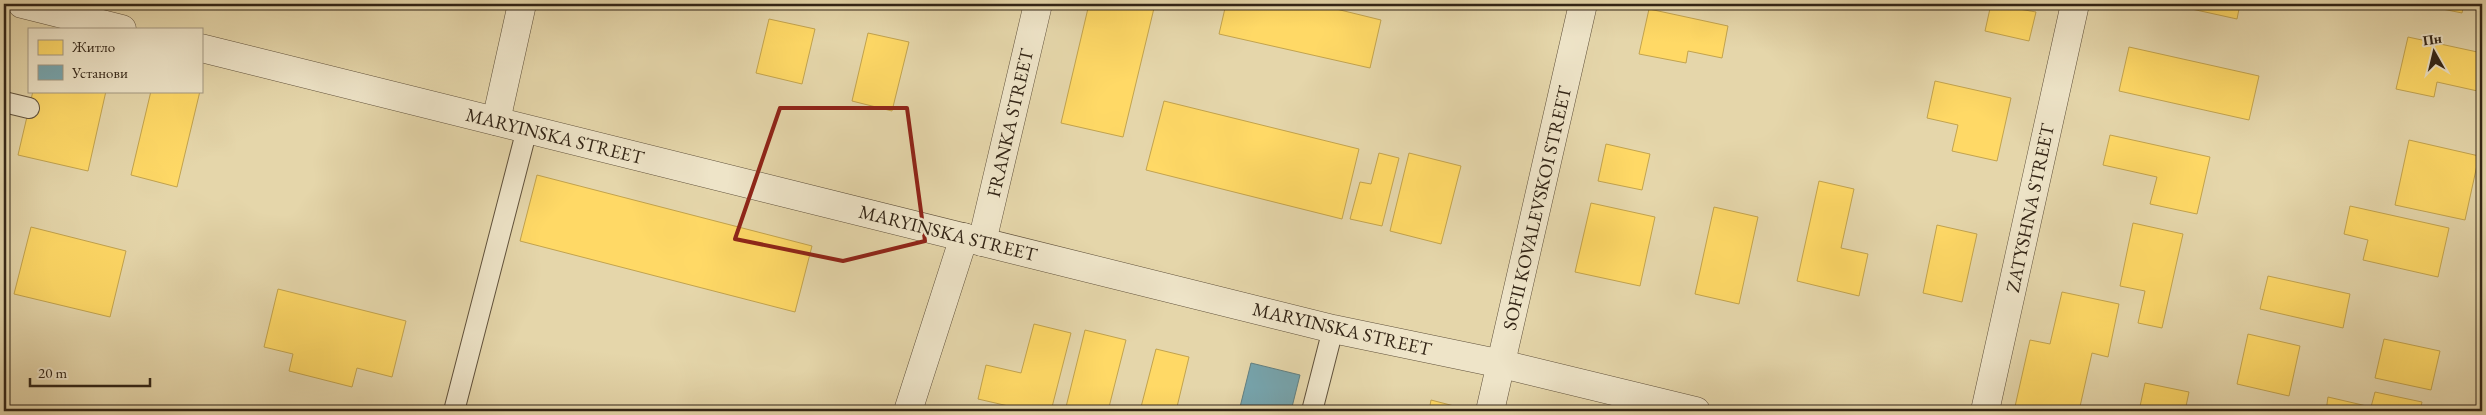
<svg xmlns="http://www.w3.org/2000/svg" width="2486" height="415" font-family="'EB Garamond',serif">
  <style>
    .homes { fill: #ffd966; stroke: #c2a34e }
    .public { fill: #76a5af; stroke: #627f81 }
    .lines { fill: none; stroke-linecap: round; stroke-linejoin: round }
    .service-casing { stroke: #60513b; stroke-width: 22 }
    .minor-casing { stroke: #60513b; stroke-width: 29 }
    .tertiary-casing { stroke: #60513b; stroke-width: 29 }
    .service { stroke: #eee4c8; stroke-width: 20 }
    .minor { stroke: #eee4c8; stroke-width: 28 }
    .tertiary { stroke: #eee4c8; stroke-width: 28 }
    .marked { fill: none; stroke: #8f2418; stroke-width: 4; stroke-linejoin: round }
    .labels { text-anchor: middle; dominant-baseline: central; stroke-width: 5; stroke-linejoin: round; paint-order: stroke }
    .street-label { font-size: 19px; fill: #332516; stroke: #eee4c8 }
  </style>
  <rect width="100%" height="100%" fill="#e5d6aa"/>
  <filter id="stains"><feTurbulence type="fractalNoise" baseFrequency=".004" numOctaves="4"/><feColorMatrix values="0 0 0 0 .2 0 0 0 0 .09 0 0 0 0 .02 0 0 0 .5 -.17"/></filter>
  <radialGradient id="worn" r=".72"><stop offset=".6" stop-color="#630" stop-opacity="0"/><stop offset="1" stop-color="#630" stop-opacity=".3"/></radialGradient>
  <g class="homes">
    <polygon points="1089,4 1155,4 1123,137 1061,123"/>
    <polygon points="1226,4 1333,4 1332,8 1381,20 1370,68 1219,34"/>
    <polygon points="1991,4 2036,12 2029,41 1985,31"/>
    <polygon points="2188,4 2240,4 2237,19 2187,8"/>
    <polygon points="2418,4 2464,4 2462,13"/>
    <polygon points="1649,9 1728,26 1722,58 1688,51 1686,63 1639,54"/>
    <polygon points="769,19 815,29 802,84 756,73"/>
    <polygon points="868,33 909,42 892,111 852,101"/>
    <polygon points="2408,37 2482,53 2482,92 2437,82 2434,97 2396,89"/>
    <polygon points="2129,47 2259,76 2249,120 2119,91"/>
    <polygon points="1935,81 2011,98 1997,161 1952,151 1958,125 1927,118"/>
    <polygon points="33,91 106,91 88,171 18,155"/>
    <polygon points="151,91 200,91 177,187 131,175"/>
    <polygon points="1164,101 1359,149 1342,219 1146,170"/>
    <polygon points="2110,135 2210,157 2197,214 2150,204 2157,177 2103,165"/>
    <polygon points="2409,140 2479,156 2465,220 2395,205"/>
    <polygon points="1606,144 1650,154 1642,190 1598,181"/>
    <polygon points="1379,153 1399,158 1382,226 1350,219 1360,182 1371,184"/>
    <polygon points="1409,153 1461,166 1441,244 1390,231"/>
    <polygon points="537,175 812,246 795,312 520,241"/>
    <polygon points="1819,181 1854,189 1841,248 1868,254 1859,296 1797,281"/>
    <polygon points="1591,203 1655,217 1640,286 1575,272"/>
    <polygon points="2350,206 2449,228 2438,277 2363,260 2368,240 2344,234"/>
    <polygon points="1714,207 1758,217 1739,304 1695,294"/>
    <polygon points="2133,223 2183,234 2162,328 2138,323 2145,291 2120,286"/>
    <polygon points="1937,225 1977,234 1962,302 1923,293"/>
    <polygon points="31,227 126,251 110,317 14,294"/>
    <polygon points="2268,276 2350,294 2343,328 2260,309"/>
    <polygon points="278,289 406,321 392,377 357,368 352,387 289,371 293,354 264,347"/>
    <polygon points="2062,292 2119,304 2108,357 2092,353 2079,411 2014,411 2030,340 2050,344"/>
    <polygon points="1034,324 1071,333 1051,411 1030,411 978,399 986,365 1021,373"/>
    <polygon points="1085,330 1126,340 1108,411 1065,411"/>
    <polygon points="2248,334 2300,346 2289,396 2237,384"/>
    <polygon points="2384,339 2440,351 2431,390 2375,378"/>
    <polygon points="1156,349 1189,357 1176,411 1140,411"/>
    <polygon points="2145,383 2189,392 2185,411 2139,411"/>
    <polygon points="2375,392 2422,402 2420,411 2326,411 2328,397 2371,407"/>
    <polygon points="1431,400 1458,407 1457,411 1429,411"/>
  </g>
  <polygon class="public" points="1251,363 1300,375 1291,411 1239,411"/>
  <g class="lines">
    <g class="service-casing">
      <g id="service">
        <polyline points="4,102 29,108"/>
        <polyline points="454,411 527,129"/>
        <polyline points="1312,411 1333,329"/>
      </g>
    </g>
    <g class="minor-casing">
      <g id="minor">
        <polyline points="496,121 522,4"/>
        <polyline points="982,242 1038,4"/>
        <polyline points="908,411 964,237"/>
        <polyline points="1490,411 1583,4"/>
        <polyline points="1985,411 2075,4"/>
      </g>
    </g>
    <g class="tertiary-casing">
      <g id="tertiary">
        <polyline points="22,4 122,29"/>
        <polyline points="201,48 1333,329 1502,364 1696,411"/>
      </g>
    </g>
    <use href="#service" class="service"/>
    <use href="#minor" class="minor"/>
    <use href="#tertiary" class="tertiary"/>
  </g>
  <path class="marked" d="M780,108H907L925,241L843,261L735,239Z"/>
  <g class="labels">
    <g class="street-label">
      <text transform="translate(1010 123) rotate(-77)">FRANKA STREET</text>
      <text transform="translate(555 136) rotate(14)">MARYINSKA STREET</text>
      <text transform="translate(1537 208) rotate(-77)">SOFII KOVALEVSKOI STREET</text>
      <text transform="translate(2030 208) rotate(-78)">ZATYSHNA STREET</text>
      <text transform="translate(948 233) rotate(14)">MARYINSKA STREET</text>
      <text transform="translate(1342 329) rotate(13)">MARYINSKA STREET</text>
    </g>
  </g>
  <rect width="2486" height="415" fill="none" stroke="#e5d6aa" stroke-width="20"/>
  <rect x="5" y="5" width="2476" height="405" fill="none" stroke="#332516" stroke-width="2.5"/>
  <rect x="10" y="10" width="2466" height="395" fill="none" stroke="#332516"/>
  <rect x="28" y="28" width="175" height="65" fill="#eee4c8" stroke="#a39881"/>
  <rect x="38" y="40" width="25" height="15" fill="#ffd966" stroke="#a39881"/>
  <text x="72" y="52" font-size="15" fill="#332516">Житло</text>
  <rect x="38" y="65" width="25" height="15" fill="#76a5af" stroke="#a39881"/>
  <text x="72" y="78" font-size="15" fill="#332516">Установи</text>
  <g transform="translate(2434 52) rotate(352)" stroke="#eee4c8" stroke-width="4" paint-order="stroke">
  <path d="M0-4L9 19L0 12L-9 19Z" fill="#332516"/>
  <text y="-8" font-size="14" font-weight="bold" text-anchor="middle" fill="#332516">Пн</text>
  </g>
  <path d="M30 378v8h120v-8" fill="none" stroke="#332516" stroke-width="2.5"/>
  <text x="38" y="378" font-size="15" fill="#332516" stroke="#eee4c8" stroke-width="4" paint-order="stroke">20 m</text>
  <rect width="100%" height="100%" filter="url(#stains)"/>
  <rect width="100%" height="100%" fill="url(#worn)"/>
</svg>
